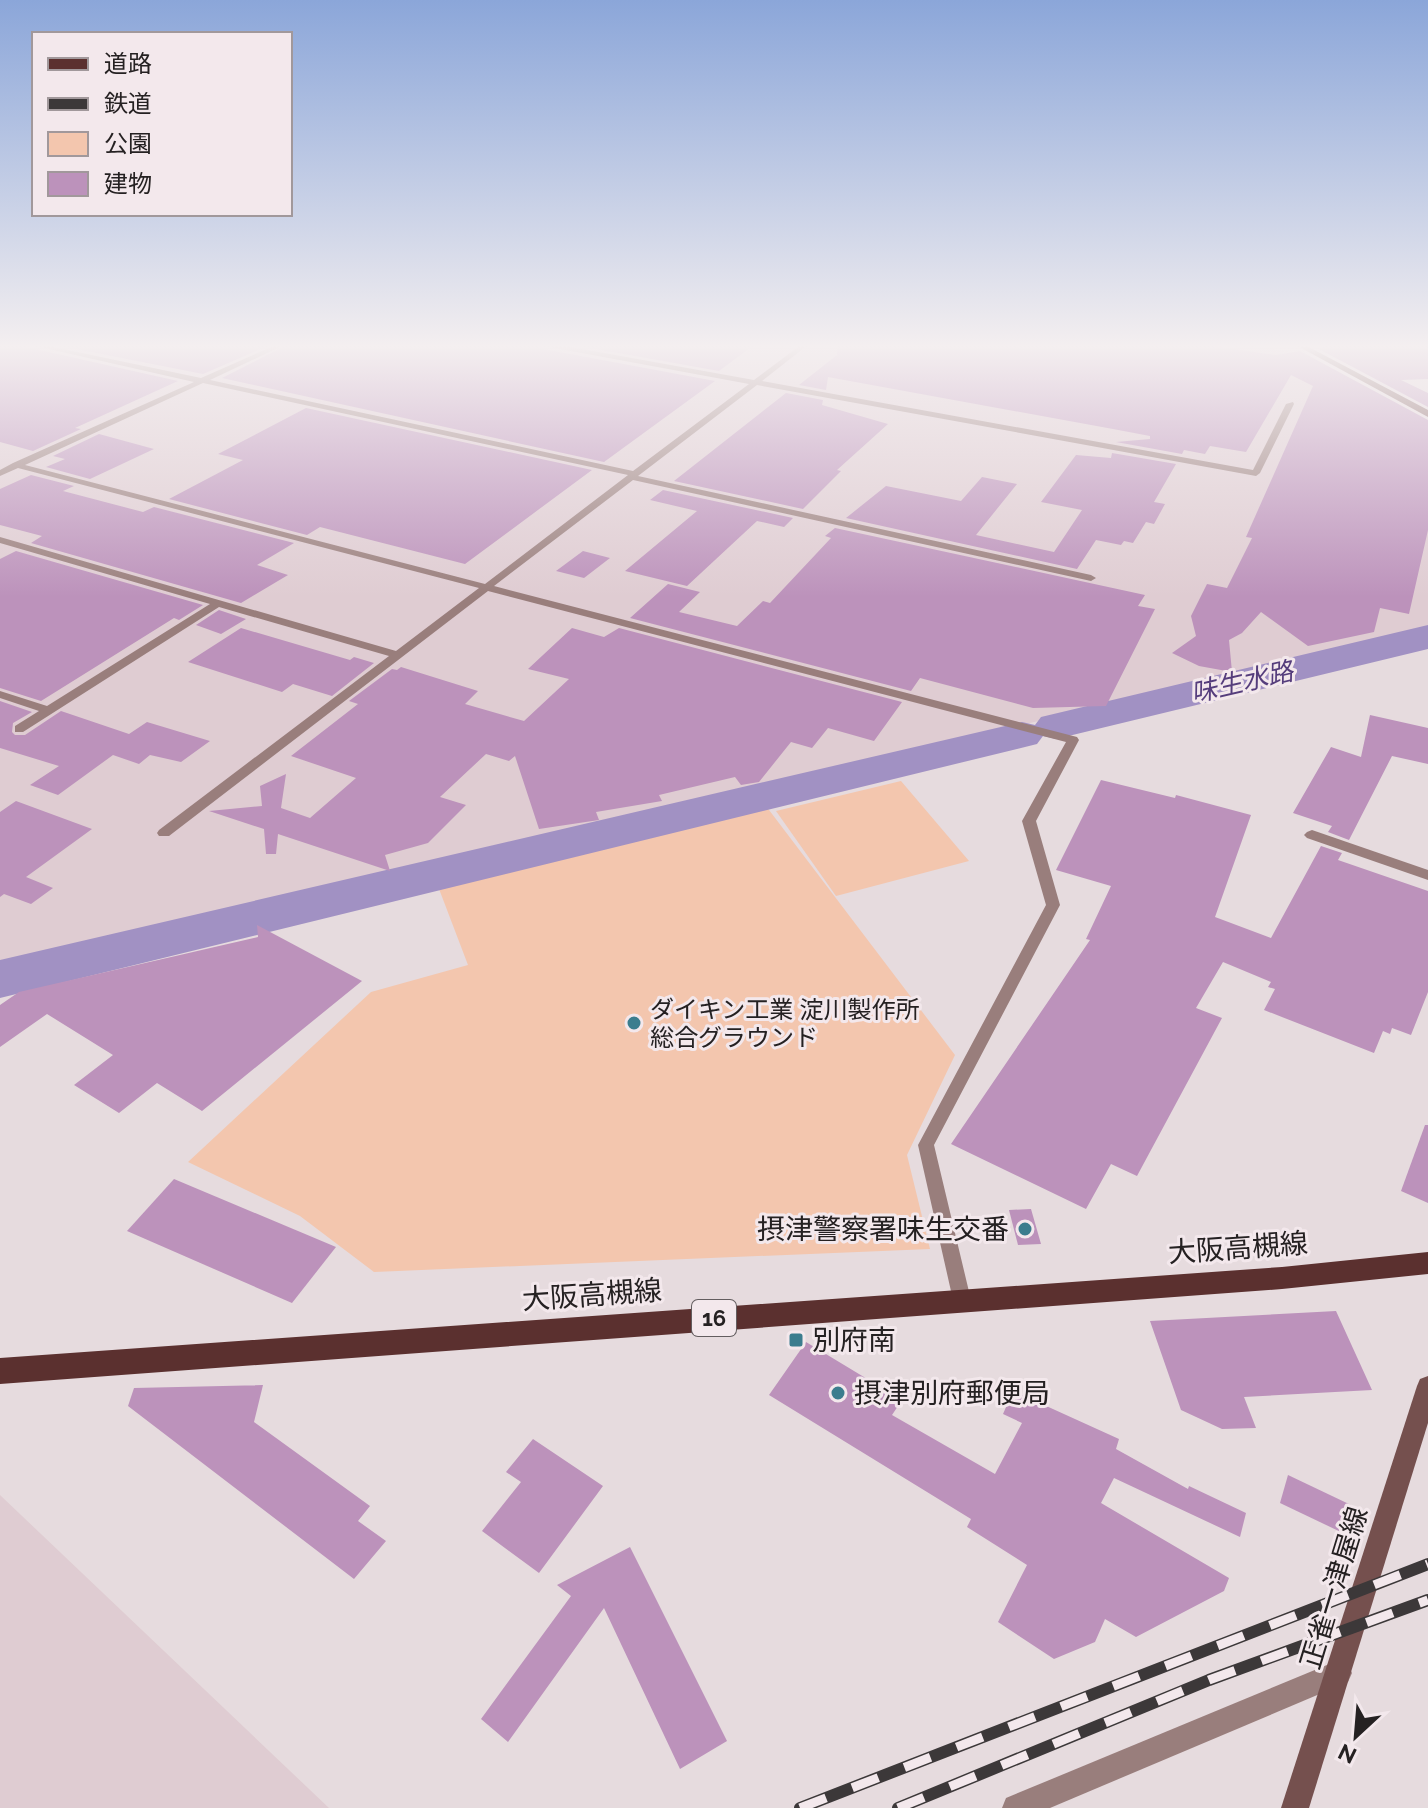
<svg xmlns="http://www.w3.org/2000/svg" width="1428" height="1808" font-family="Raleway,'Noto Sans JP',sans-serif">
  <style>
    .built { fill: #dfccd2 }
    .green { fill: #f3c6ae }
    .lines { fill: none; stroke-linecap: round; stroke-linejoin: round }
    .river { fill: #a191c3; fill-rule: evenodd }
    .building { fill: #bc92bb }
    .service { fill: #997e7c; fill-rule: evenodd }
    .minor { fill: #997e7c; fill-rule: evenodd }
    .secondary { fill: #75504e; fill-rule: evenodd }
    .primary { fill: #5b302f; fill-rule: evenodd }
    .rail-casing { stroke: #3c3839; stroke-width: 12 }
    .rail { stroke: #f3e8ec; stroke-width: 9; stroke-dasharray: 28; stroke-linecap: butt }
    .poi-dot { fill: #3b7d8e; stroke: #f3e8ec; stroke-width: 3 }
    .labels { text-anchor: middle; dominant-baseline: central; stroke-width: 6; stroke-linejoin: round; paint-order: stroke }
    .shield { fill: #f3e8ec; stroke: #635d5f; stroke-width: 2 }
    .shield-label { font-size: 22px; font-weight: bold; fill: #252122 }
    .poi-label { font-size: 24px; fill: #252122; stroke: #f3e8ec; text-anchor: start }
    .water-label { font-size: 26px; font-style: italic; fill: #553d7c; stroke: #f3e8ec }
    .near-poi-label { font-size: 28px; fill: #252122; stroke: #f3e8ec; text-anchor: start }
    .near-street-label { font-size: 28px; fill: #252122; stroke: #f3e8ec }
  </style>
  <rect width="100%" height="100%" fill="#e6dbde"/>
  <g class="built">
    <polygon points="0,344 1242,344 1297,353 1428,424 1428,630 0,964"/>
    <polygon points="0,1495 329,1808 0,1808"/>
  </g>
  <g class="green">
    <polygon points="901,781 969,861 836,896 776,811"/>
    <polygon points="766,806 955,1055 907,1155 930,1249 374,1272 300,1216 188,1162 371,992 468,965 436,881"/>
  </g>
  <g class="lines">
    <polygon class="river" points="1428,625 1428,649 1056,739 1043,736 1037,744 0,998 0,960 1022,722 1035,725 1041,717"/>
  </g>
  <g class="building">
    <polygon points="0,344 24,344 26,347 178,381 75,428 81,429 33,451 0,442"/>
    <polygon points="51,344 272,344 203,374"/>
    <polygon points="289,344 538,344 543,349 715,381 604,462 222,378"/>
    <polygon points="568,344 755,344 719,371"/>
    <polygon points="838,344 1198,344 1276,355 1300,351 1428,420 1428,530 1409,614 1380,608 1374,632 1308,646 1261,612 1242,633 1229,640 1232,672 1199,666 1172,653 1196,636 1191,616 1207,584 1227,588 1252,538 1246,537 1313,386 1291,375 1246,452 1210,446 1205,454 1184,450 1182,454 1116,442 1150,439 1150,436 1113,429 828,377 826,390 799,385 837,355"/>
    <polygon points="1340,344 1428,344 1428,379 1401,380 1428,393 1428,407 1317,348"/>
    <polygon points="786,393 823,400 822,405 888,424 837,470 841,471 803,509 674,481"/>
    <polygon points="306,408 592,470 465,564 320,527 307,535 169,499 243,460 218,454"/>
    <polygon points="99,434 154,449 90,479 46,467 65,459 53,456"/>
    <polygon points="1112,453 1176,464 1154,502 1165,504 1154,524 1146,522 1133,543 1124,541 1121,545 1096,540 1077,569 846,518 886,486 961,501 982,477 1017,484 976,535 1054,552 1082,510 1041,502 1076,455 1111,458"/>
    <polygon points="31,475 74,486 63,491 143,512 154,507 294,543 257,565 288,575 241,603 31,543 42,536 0,525 0,489"/>
    <polygon points="663,490 793,518 784,527 757,521 687,586 625,571 697,511 650,500"/>
    <polygon points="835,528 1145,595 1138,606 1155,609 1106,706 1033,708 920,678 911,691 630,618 668,584 700,592 679,612 737,626 763,601 770,603 831,538 825,536"/>
    <polygon points="16,551 203,605 179,620 174,618 41,701 0,688 0,559"/>
    <polygon points="583,551 610,558 584,578 556,571"/>
    <polygon points="219,610 246,619 221,634 196,625"/>
    <polygon points="241,628 350,660 354,657 374,663 332,696 293,684 282,692 188,662"/>
    <polygon points="572,628 604,637 619,628 902,702 874,741 828,728 812,748 791,742 759,782 741,785 735,777 659,795 662,801 596,812 599,820 539,829 515,756 509,761 486,754 440,797 466,805 428,843 385,855 390,871 278,834 276,854 266,854 264,829 209,811 262,806 260,786 286,774 281,808 310,818 356,778 291,756 358,704 349,701 392,669 397,670 401,667 478,691 465,704 524,721 569,679 528,669"/>
    <polygon points="0,701 32,712 13,723 12,732 15,735 25,735 61,711 129,734 147,722 210,741 181,762 150,755 139,764 113,755 58,795 30,785 59,766 0,748"/>
    <polygon points="1370,715 1428,728 1428,764 1392,756 1349,840 1328,832 1332,826 1293,813 1331,747 1361,757"/>
    <polygon points="1101,780 1175,798 1176,795 1251,815 1215,917 1271,938 1321,846 1342,853 1338,860 1428,891 1428,992 1411,1035 1392,1028 1390,1034 1383,1031 1374,1053 1264,1010 1275,989 1268,987 1271,982 1223,962 1196,1008 1222,1018 1137,1176 1111,1164 1086,1209 951,1144 1090,940 1086,939 1111,886 1056,870"/>
    <polygon points="16,801 92,829 26,877 53,888 31,904 4,894 0,897 0,812"/>
    <polygon points="257,925 362,981 202,1111 157,1083 119,1113 74,1085 113,1055 47,1014 0,1047 0,1005 19,992 258,937"/>
    <polygon points="1425,1125 1428,1125 1428,1203 1401,1191"/>
    <polygon points="174,1179 336,1247 292,1303 127,1231"/>
    <polygon points="1031,1209 1041,1244 1018,1245 1009,1210"/>
    <polygon points="1336,1311 1372,1390 1244,1397 1256,1428 1222,1429 1181,1410 1150,1321"/>
    <polygon points="806,1342 902,1400 892,1415 995,1474 1022,1423 1003,1414 1013,1391 1119,1439 1116,1449 1188,1489 1189,1486 1246,1513 1240,1537 1114,1478 1101,1503 1229,1578 1224,1591 1136,1637 1105,1619 1095,1642 1054,1659 998,1622 1027,1565 967,1527 971,1519 769,1395"/>
    <polygon points="263,1385 254,1422 370,1506 358,1521 386,1541 354,1579 128,1406 134,1388"/>
    <polygon points="533,1439 603,1486 539,1573 482,1531 521,1482 506,1472"/>
    <polygon points="1288,1475 1351,1505 1345,1534 1280,1503"/>
    <polygon points="630,1547 727,1741 680,1769 604,1608 508,1742 481,1719 571,1596 557,1585"/>
  </g>
  <g class="lines">
    <path class="service" d="M27,344H39L201,378L278,344H286L210,380L633,471L749,384L544,346L541,344H554L754,380L802,344H809L762,381L1253,470L1286,404L1293,402L1294,404L1260,473L1256,476L757,385L638,476L1091,575L1096,578L1091,581L633,480L494,586L1077,737L1079,740L1036,821L1060,905L934,1145L971,1300L969,1306L962,1308L955,1306L953,1300L918,1145L1046,905L1022,821L1066,742L488,591L169,836H159L157,833L159,830L389,656L219,607L23,732H15V726L39,711L0,698V691L47,706L210,604L0,543V537L396,651L479,588L18,468L0,476V470L13,463L194,382ZM203,383L628,475L485,584L25,465Z"/>
    <g class="minor">
      <polygon points="1312,830 1428,870 1428,880 1307,838 1304,835 1307,832"/>
      <polygon points="1339,1660 1348,1664 1352,1673 1348,1682 1050,1808 1002,1808 1006,1798"/>
    </g>
    <g class="secondary">
      <polygon points="1294,344 1303,344 1428,410 1428,417"/>
      <polygon points="1428,1376 1428,1423 1309,1808 1281,1808 1417,1386 1420,1379"/>
    </g>
    <polygon class="primary" points="1428,1252 1428,1274 1282,1289 0,1384 0,1358 1282,1267"/>
    <g class="rail-casing">
      <g id="rail">
        <polyline points="800,1808 1428,1564"/>
        <polyline points="898,1808 1209,1680 1428,1600"/>
      </g>
    </g>
    <use href="#rail" class="rail"/>
  </g>
  <linearGradient id="sky" x2="0" y2="1"><stop stop-color="#8ba6d9"/><stop offset="0.58" stop-color="#f4eff0"/><stop offset="1" stop-color="#f4eff0" stop-opacity="0"/></linearGradient>
  <rect width="1428" height="597" fill="url(#sky)"/>
  <g class="poi-dot">
    <circle cx="634" cy="1023" r="8"/>
    <circle cx="1025" cy="1229" r="8"/>
    <rect x="788" y="1332" width="16" height="16" rx="4"/>
    <circle cx="838" cy="1393" r="8"/>
  </g>
  <g class="labels">
    <rect class="shield" x="692" y="1300" width="44" height="36" rx="6"/>
    <g class="shield-label">
      <text x="714" y="1318">16</text>
    </g>
    <g class="poi-label">
      <text x="650" y="1009">ダイキン工業 淀川製作所<tspan x="650" dy="28">総合グラウンド</tspan></text>
    </g>
    <g class="water-label">
      <text transform="translate(1242 682) rotate(-13)">味生水路</text>
    </g>
    <g class="near-poi-label">
      <text x="1009" y="1229" text-anchor="end">摂津警察署味生交番</text>
      <text x="812" y="1340">別府南</text>
      <text x="854" y="1393">摂津別府郵便局</text>
    </g>
    <g class="near-street-label">
      <text transform="translate(1238 1248) rotate(-4)">大阪高槻線</text>
      <text transform="translate(592 1295) rotate(-4)">大阪高槻線</text>
      <text transform="translate(1334 1588) rotate(-73)">正雀一津屋線</text>
    </g>
  </g>
  <rect x="32" y="32" width="260" height="184" fill="#f3e8ec" stroke="#a1989b" stroke-width="2"/>
  <rect x="48" y="58" width="40" height="12" fill="#5b302f" stroke="#a1989b" stroke-width="2"/>
  <text x="104" y="72" font-size="24" fill="#252122">道路</text>
  <rect x="48" y="98" width="40" height="12" fill="#3c3839" stroke="#a1989b" stroke-width="2"/>
  <text x="104" y="112" font-size="24" fill="#252122">鉄道</text>
  <rect x="48" y="132" width="40" height="24" fill="#f3c6ae" stroke="#a1989b" stroke-width="2"/>
  <text x="104" y="152" font-size="24" fill="#252122">公園</text>
  <rect x="48" y="172" width="40" height="24" fill="#bc92bb" stroke="#a1989b" stroke-width="2"/>
  <text x="104" y="192" font-size="24" fill="#252122">建物</text>
  <g transform="translate(1356 1736) rotate(206)" stroke="#f3e8ec" stroke-width="6" paint-order="stroke">
  <path d="M0-6L14 30L0 20L-14 30Z" fill="#252122"/>
  <text y="-12" font-size="22" font-weight="bold" text-anchor="middle" fill="#252122">N</text>
  </g>
</svg>
